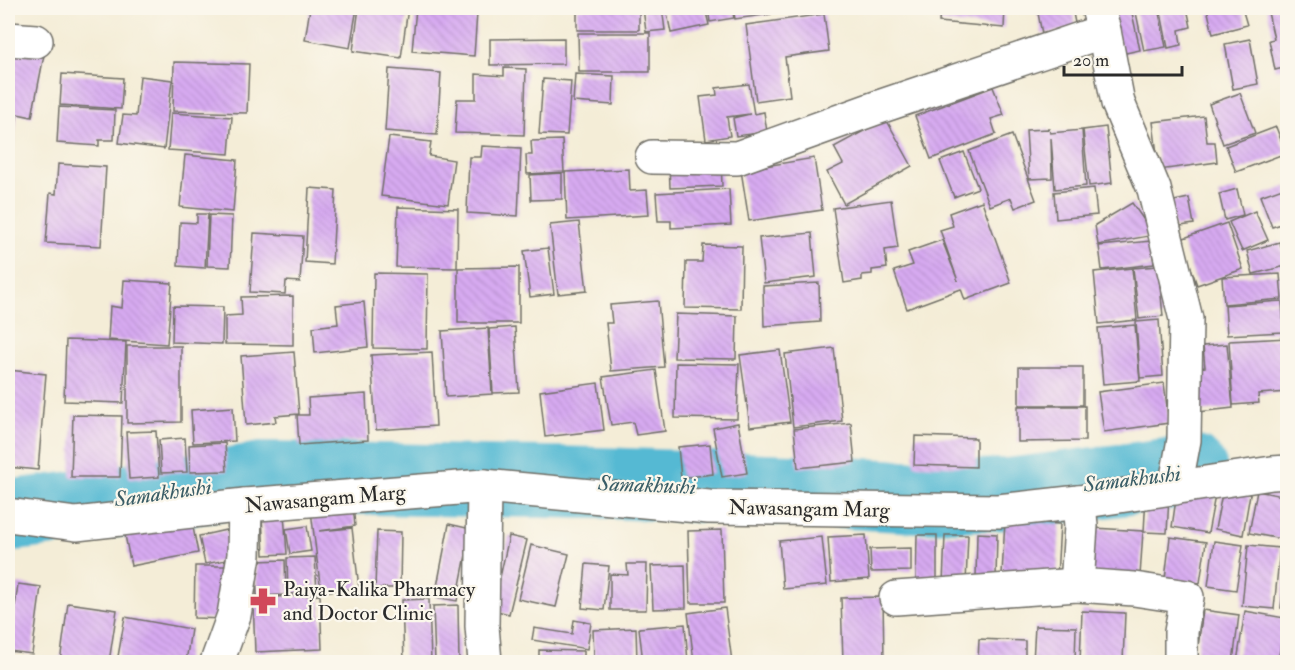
<svg xmlns="http://www.w3.org/2000/svg" width="1295" height="670" font-family="'IM FELL Double Pica',serif">
  <style>
    .lines { fill: none; stroke-linecap: round; stroke-linejoin: round }
    .river { stroke: #55b9d3; stroke-width: 72 }
    .building { fill: url(#building-back-hatch) }
    .minor-casing { stroke: #716f67; stroke-width: 36 }
    .minor { stroke: #fff; stroke-width: 33 }
    .labels { text-anchor: middle; dominant-baseline: central; stroke-width: 4.5; stroke-linejoin: round; paint-order: stroke }
    .street-label { font-size: 21px; fill: #2b2b2b; stroke: #fbf7ec }
    .poi-label { font-size: 21px; fill: #2b2b2b; stroke: #fbf7ec; text-anchor: start }
    .water-label { font-size: 22px; font-style: italic; fill: #3a5d66; stroke: #fbf7ec }
  </style>
  <defs>
    <pattern id="building-back-hatch" width="6" height="6" patternUnits="userSpaceOnUse" patternTransform="scale(1.5)"><rect width="6" height="6" fill="#d7aaf1"/><path d="M-1 5l2 2M0 0l6 6M5-1l2 2" fill="none" stroke="#b992cf"/></pattern>
  </defs>
  <rect width="100%" height="100%" fill="#fbf7ec"/>
  <filter id="ink" filterUnits="userSpaceOnUse"><feTurbulence type="fractalNoise" baseFrequency=".0167" numOctaves="2"/><feDisplacementMap in="SourceGraphic" scale="12" xChannelSelector="R" yChannelSelector="G"/><feConvolveMatrix kernelMatrix="1 2 1 2 8 2 1 2 1" color-interpolation-filters="sRGB"/></filter>
  <filter id="wash" filterUnits="userSpaceOnUse"><feTurbulence type="fractalNoise" baseFrequency=".008" numOctaves="4" result="noise"/><feDisplacementMap in="SourceGraphic" scale="24" xChannelSelector="R" yChannelSelector="G"/><feGaussianBlur stdDeviation="1.35" result="paint"/><feColorMatrix in="noise" values="0 0 0 0 0 0 0 0 0 0 0 0 0 0 0 0 0 1.4 0 .05"/><feComposite in="paint" operator="in"/></filter>
  <g filter="url(#wash)">
    <rect width="100%" height="100%" fill="#f4edd7"/>
    <g class="lines">
      <polyline class="river" points="8,516 133,499 268,477 600,483 792,490 920,497 1008,494 1192,471"/>
    </g>
    <g id="blocks">
      <g class="building">
        <polygon points="310,8 357,8 350,48 305,40"/>
        <polygon points="359,8 408,8 401,58 353,51"/>
        <polygon points="416,8 464,8 463,12 477,13 474,56 412,51"/>
        <rect x="577" y="8" width="62" height="22"/>
        <polygon points="643,8 662,8 665,30 646,32"/>
        <polygon points="666,8 705,8 709,25 671,33"/>
        <polygon points="708,8 732,8 734,18 710,22"/>
        <polygon points="733,8 770,8 771,14 735,19"/>
        <polygon points="940,8 1005,8 1004,28 939,22"/>
        <polygon points="1037,8 1072,8 1076,28 1042,34"/>
        <polygon points="1111,8 1131,8 1140,50 1121,54"/>
        <polygon points="1135,8 1158,8 1166,47 1144,51"/>
        <polygon points="1160,8 1187,8 1191,27 1179,30 1181,45 1168,48"/>
        <polygon points="1207,8 1242,8 1247,25 1213,34"/>
        <polygon points="1267,8 1288,8 1288,67 1275,70 1269,40 1274,39"/>
        <polygon points="824,14 829,51 785,57 790,96 756,101 746,25"/>
        <polygon points="578,33 650,33 650,72 579,72"/>
        <polygon points="564,38 564,64 490,65 490,39"/>
        <polygon points="1250,39 1258,84 1233,89 1225,44"/>
        <polygon points="45,50 32,117 8,112 8,55"/>
        <polygon points="174,62 249,64 247,113 173,111"/>
        <polygon points="504,68 526,69 524,135 455,133 457,99 476,99 476,74 504,76"/>
        <polygon points="389,69 441,73 437,135 385,131"/>
        <polygon points="62,74 123,78 121,109 60,105"/>
        <polygon points="575,74 614,76 613,105 573,102"/>
        <polygon points="140,76 172,80 164,149 119,143 123,115 136,116"/>
        <polygon points="543,79 571,81 567,135 539,134"/>
        <polygon points="749,84 754,114 764,112 767,132 736,136 733,118 750,114 727,117 730,136 706,140 700,97 717,95 716,88"/>
        <polygon points="993,87 1004,115 991,119 996,134 931,159 915,116"/>
        <polygon points="1240,93 1255,133 1223,144 1209,104"/>
        <polygon points="59,107 115,110 114,140 99,140 99,146 57,143"/>
        <polygon points="171,113 232,117 229,154 168,150"/>
        <polygon points="8,115 17,116 11,164 8,164"/>
        <polygon points="1204,116 1207,142 1215,142 1217,162 1159,170 1153,122"/>
        <polygon points="886,119 912,166 844,204 827,172 843,164 834,147"/>
        <polygon points="1106,127 1112,183 1089,186 1083,130"/>
        <polygon points="1276,127 1286,153 1236,172 1226,146"/>
        <polygon points="1049,129 1050,133 1082,130 1086,186 1055,189 1051,138 1052,178 1029,179 1026,130"/>
        <polygon points="1012,135 1036,200 1015,208 1011,198 990,206 969,151"/>
        <polygon points="389,137 431,142 429,156 454,160 448,204 381,196"/>
        <polygon points="562,140 564,172 527,174 526,155 532,155 531,141"/>
        <polygon points="482,146 521,148 518,216 467,213 469,157 481,157"/>
        <polygon points="964,152 978,188 954,197 940,161"/>
        <polygon points="185,155 237,160 233,212 180,207"/>
        <polygon points="814,158 822,210 749,221 741,170"/>
        <polygon points="721,160 722,186 670,188 669,162"/>
        <polygon points="58,164 106,167 101,246 46,243 50,193 56,194"/>
        <polygon points="629,169 630,191 647,190 649,215 567,220 565,172"/>
        <polygon points="562,173 562,199 531,200 530,175"/>
        <polygon points="1288,186 1288,222 1272,227 1260,196"/>
        <polygon points="309,188 336,190 332,264 305,262"/>
        <polygon points="1094,188 1097,215 1056,219 1054,192"/>
        <polygon points="729,189 731,225 671,228 671,221 658,221 656,193"/>
        <polygon points="1237,189 1243,215 1225,220 1219,194"/>
        <polygon points="1189,198 1194,224 1174,227 1169,202"/>
        <polygon points="891,200 898,248 885,250 887,268 872,270 872,274 862,275 862,280 844,283 833,208"/>
        <polygon points="982,201 1011,283 965,300 961,289 907,309 894,271 913,265 908,252 942,240 958,281 940,230 953,226 949,213"/>
        <polygon points="1132,203 1148,226 1149,236 1098,245 1095,225"/>
        <polygon points="398,207 458,209 457,268 396,267"/>
        <polygon points="1255,211 1268,240 1242,251 1229,222"/>
        <polygon points="197,214 208,214 205,268 178,266 180,222 197,223"/>
        <polygon points="209,215 232,216 230,267 207,266"/>
        <polygon points="579,222 587,291 558,294 550,225"/>
        <polygon points="1227,223 1243,269 1197,285 1181,239"/>
        <polygon points="254,233 303,236 300,282 286,281 285,294 250,292"/>
        <polygon points="812,233 816,277 764,283 759,238"/>
        <polygon points="1151,241 1154,264 1102,270 1099,246"/>
        <polygon points="1280,242 1286,266 1253,274 1247,251"/>
        <polygon points="703,245 742,246 741,309 685,308 686,262 702,262"/>
        <polygon points="548,248 554,294 530,297 524,251"/>
        <polygon points="1158,266 1163,316 1139,319 1133,268"/>
        <polygon points="519,267 519,323 458,323 458,268"/>
        <polygon points="1132,268 1137,320 1099,324 1094,272"/>
        <polygon points="374,273 428,274 427,349 373,348"/>
        <polygon points="1280,274 1282,299 1224,304 1222,277"/>
        <polygon points="124,280 172,283 167,344 108,340 110,306 122,308"/>
        <polygon points="819,283 820,322 764,326 763,286"/>
        <polygon points="293,296 293,345 225,344 225,316 242,315 241,297"/>
        <polygon points="658,301 664,367 611,371 606,323 612,323 610,305"/>
        <polygon points="1282,301 1284,332 1227,335 1225,305"/>
        <polygon points="364,302 368,347 315,353 313,327 338,324 336,305"/>
        <polygon points="173,306 223,307 222,344 172,342"/>
        <polygon points="676,314 737,316 736,359 674,358"/>
        <polygon points="1159,320 1163,376 1140,378 1136,322"/>
        <polygon points="1135,325 1140,381 1103,384 1098,328"/>
        <polygon points="515,327 519,392 493,393 489,329"/>
        <polygon points="488,328 492,394 446,397 442,331"/>
        <polygon points="1288,338 1288,392 1258,394 1259,403 1233,405 1229,341"/>
        <polygon points="66,340 126,342 123,403 64,401"/>
        <polygon points="1227,344 1233,408 1198,412 1194,368 1205,367 1203,346"/>
        <polygon points="127,346 181,346 181,422 127,423"/>
        <polygon points="834,348 842,421 793,427 785,354"/>
        <polygon points="780,350 790,422 750,427 740,355"/>
        <polygon points="294,352 299,414 275,416 276,422 246,425 241,356"/>
        <polygon points="432,352 436,426 376,430 371,355"/>
        <polygon points="676,363 739,364 737,419 675,418"/>
        <rect x="1019" y="367" width="64" height="38"/>
        <polygon points="8,370 46,374 38,470 8,467"/>
        <polygon points="656,370 665,431 636,435 633,422 611,425 603,377"/>
        <polygon points="598,383 604,430 545,437 540,391"/>
        <polygon points="1164,383 1169,423 1104,432 1098,392"/>
        <polygon points="366,394 368,440 299,445 297,415 309,415 308,398"/>
        <polygon points="1018,406 1085,406 1085,441 1018,442"/>
        <polygon points="233,407 235,441 193,443 191,410"/>
        <polygon points="73,415 122,416 120,477 71,477"/>
        <polygon points="738,423 747,473 722,477 713,428"/>
        <polygon points="851,423 855,462 798,468 794,429"/>
        <polygon points="156,431 159,477 129,479 126,432"/>
        <polygon points="915,436 976,438 976,467 914,465"/>
        <polygon points="185,438 187,472 161,473 159,440"/>
        <polygon points="225,443 227,471 190,472 189,445"/>
        <polygon points="710,444 713,474 681,478 678,447"/>
        <polygon points="1223,489 1250,494 1243,535 1215,529"/>
        <polygon points="1216,490 1208,533 1172,527 1177,492"/>
        <polygon points="1257,491 1288,497 1288,505 1281,539 1249,533"/>
        <polygon points="1146,495 1169,497 1167,533 1144,532"/>
        <polygon points="353,505 355,526 319,531 352,528 359,588 321,592 311,511"/>
        <polygon points="284,514 287,554 264,555 262,515"/>
        <polygon points="1005,521 1060,524 1057,577 1002,574"/>
        <polygon points="192,522 198,553 131,566 125,535"/>
        <polygon points="449,524 471,529 457,601 435,597"/>
        <polygon points="307,526 311,551 290,554 286,529"/>
        <polygon points="1094,528 1143,531 1140,576 1091,573"/>
        <polygon points="226,530 232,559 205,564 199,536"/>
        <polygon points="722,530 724,603 690,603 688,531"/>
        <polygon points="377,531 401,532 400,588 375,588"/>
        <polygon points="977,533 997,534 996,578 976,578"/>
        <polygon points="866,535 869,579 831,582 828,537"/>
        <polygon points="917,535 937,535 937,581 916,581"/>
        <polygon points="945,535 968,535 966,583 943,583"/>
        <polygon points="509,536 527,540 509,614 493,610"/>
        <polygon points="822,537 827,585 783,589 779,541"/>
        <polygon points="1170,537 1206,542 1200,583 1165,579"/>
        <polygon points="1214,541 1243,545 1236,590 1208,586"/>
        <polygon points="531,545 569,554 556,607 518,599"/>
        <polygon points="1248,545 1280,548 1274,609 1242,606"/>
        <polygon points="911,548 911,571 871,572 870,549"/>
        <polygon points="315,557 317,593 288,594 287,558"/>
        <polygon points="285,560 286,595 257,596 256,561"/>
        <polygon points="1286,563 1288,564 1288,608 1281,608"/>
        <polygon points="586,564 609,566 604,610 582,608"/>
        <polygon points="627,564 647,564 646,610 610,610 610,574 628,575"/>
        <polygon points="685,565 686,608 653,609 651,566"/>
        <polygon points="195,566 228,566 227,619 194,618"/>
        <polygon points="18,584 41,587 32,654 9,651"/>
        <polygon points="320,595 322,649 255,652 253,598"/>
        <polygon points="883,597 884,662 843,662 841,598"/>
        <polygon points="429,599 431,662 404,662 402,600"/>
        <polygon points="68,603 117,610 109,662 60,662"/>
        <polygon points="458,605 459,662 435,662 433,606"/>
        <polygon points="725,608 732,662 694,662 688,613"/>
        <polygon points="1203,610 1239,615 1233,662 1196,662"/>
        <polygon points="1082,611 1125,613 1123,662 1080,662"/>
        <polygon points="1245,611 1285,618 1278,662 1237,662"/>
        <polygon points="125,617 191,629 186,662 117,662"/>
        <polygon points="574,620 591,623 587,649 532,640 534,628 572,634"/>
        <polygon points="685,624 688,662 643,662 639,628"/>
        <polygon points="1035,626 1076,627 1075,662 1033,662"/>
        <polygon points="636,628 637,662 616,662 616,657 594,658 593,630"/>
        <polygon points="979,639 1025,641 1025,662 978,662"/>
        <polygon points="539,650 584,651 584,662 539,662"/>
        <polygon points="306,658 306,662 232,662 232,660"/>
      </g>
    </g>
  </g>
  <g filter="url(#ink)">
    <use href="#blocks" fill-opacity="0" stroke="#716f67" stroke-width="1.5"/>
    <g class="lines">
      <g class="minor-casing">
        <g id="minor">
          <polyline points="1098,8 1104,31 1118,103 1154,189 1186,319 1184,440 1175,488"/>
          <polyline points="8,39 36,41"/>
          <polyline points="652,157 737,158 876,108 1104,31"/>
          <polyline points="484,486 482,626 485,662"/>
          <polyline points="1079,502 1081,526 1077,585 1134,589 1187,597 1181,632 1181,662"/>
          <polyline points="8,515 76,524 245,505 484,486 709,507 998,511 1079,502 1272,473 1288,472"/>
          <polyline points="896,598 1077,585"/>
          <polyline points="217,662 234,615 244,555 245,505"/>
        </g>
      </g>
      <use href="#minor" class="minor"/>
    </g>
  </g>
  <defs>
    <g id="pharmacy-bare" transform="scale(2.07)"><path d="M-2-6h4v4h4v4h-4v4h-4v-4h-4v-4h4Z" fill="#d1495b" stroke="#fbf7ec" stroke-width="2.5" paint-order="stroke"/></g>
  </defs>
  <g fill-rule="evenodd">
    <use href="#pharmacy-bare" x="263" y="601"/>
  </g>
  <g class="labels">
    <g class="street-label">
      <text transform="translate(325 499) rotate(-5)">Nawasangam Marg</text>
      <text transform="translate(809 509) rotate(1)">Nawasangam Marg</text>
    </g>
    <g class="poi-label">
      <text x="283" y="589">Paiya-Kalika Pharmacy<tspan x="283" dy="24">and Doctor Clinic</tspan></text>
    </g>
    <g class="water-label">
      <text transform="translate(1132 479) rotate(-7)">Samakhushi</text>
      <text transform="translate(647 485) rotate(2)">Samakhushi</text>
      <text transform="translate(163 493) rotate(-8)">Samakhushi</text>
    </g>
  </g>
  <rect width="1295" height="670" fill="none" stroke="#fbf7ec" stroke-width="30"/>
  <path d="M1064 66v9h118v-9" fill="none" stroke="#2b2b2b" stroke-width="3"/>
  <text x="1073" y="66" font-size="18" fill="#2b2b2b" stroke="#fbf7ec" stroke-width="4.5" paint-order="stroke">20 m</text>
</svg>
